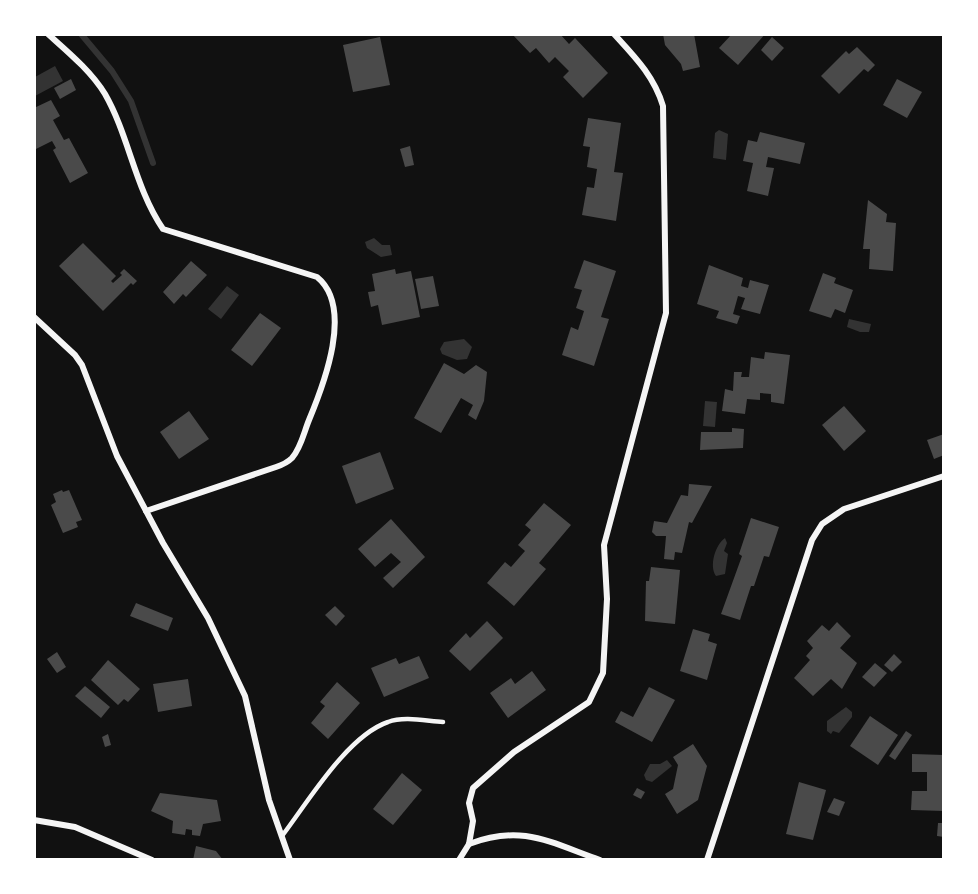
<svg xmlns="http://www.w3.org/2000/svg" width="978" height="894" font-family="'Fira Sans Condensed',sans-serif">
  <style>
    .water { fill: #333 }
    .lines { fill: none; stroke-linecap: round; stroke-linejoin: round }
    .stream { stroke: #333; stroke-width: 6 }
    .building { fill: #4a4a4a }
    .service { stroke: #f5f5f5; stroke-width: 4.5 }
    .minor { stroke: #f5f5f5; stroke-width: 6 }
  </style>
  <rect width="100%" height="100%" fill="#111"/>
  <g class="water">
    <polygon points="55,66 63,81 35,96 35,77"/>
    <polygon points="719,130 728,134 726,160 713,158 715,133"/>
    <polygon points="374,238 382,245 390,245 392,255 381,257 367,248 365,242"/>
    <polygon points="227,286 239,295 221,319 208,309"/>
    <polygon points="849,319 871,324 869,332 860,332 847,327"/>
    <polygon points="464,339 472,347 467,359 457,360 442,354 440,349 444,342"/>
    <polygon points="705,401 717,402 715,427 703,426"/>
    <path d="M725,538L727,543L724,551L728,554L725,574L716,576C709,566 715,545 725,538Z"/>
    <polygon points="846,707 852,712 852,717 839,733 833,731 831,734 827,731 827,721"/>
    <polygon points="667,760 672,766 652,782 646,780 644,775 650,764 660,764"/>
  </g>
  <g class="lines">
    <polyline class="stream" points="81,34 112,71 131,101 153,163"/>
  </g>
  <g class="building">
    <polygon points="512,34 560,34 569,44 575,38 608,73 583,98 563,77 569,71 555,57 549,63 536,48 530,53"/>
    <polygon points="663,34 694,34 700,67 683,71 681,64 665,45"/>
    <polygon points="732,34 765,34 738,65 719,48"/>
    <polygon points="380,37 390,85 353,92 343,45"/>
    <polygon points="772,37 784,48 772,61 761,50"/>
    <polygon points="857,47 875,65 868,72 864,69 839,94 821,76 846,51 849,54"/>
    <polygon points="71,79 76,90 60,99 54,88"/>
    <polygon points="897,79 922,92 907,118 883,105"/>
    <polygon points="51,100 60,116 53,120 64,140 69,138 88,173 70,183 53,150 56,148 52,141 34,150 34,108"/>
    <polygon points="588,118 621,123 614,172 623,173 616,221 582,215 587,187 594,188 597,169 587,167 590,147 583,146"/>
    <polygon points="760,132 805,143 800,164 768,157 766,167 774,168 768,196 747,191 753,163 743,161 748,140 757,142"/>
    <polygon points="410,146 414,165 405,167 400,149"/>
    <polygon points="868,200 887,214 886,222 896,223 893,271 869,269 870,249 863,249"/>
    <polygon points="83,243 116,276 111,281 113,283 122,275 120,273 124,269 137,281 133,285 131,283 103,311 59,266"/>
    <polygon points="584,260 616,271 601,317 609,319 594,366 562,355 571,327 578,330 584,311 576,308 582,290 574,288"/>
    <polygon points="191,261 207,275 186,297 183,294 174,304 163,292"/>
    <polygon points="709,265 743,278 741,286 748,288 750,280 769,285 760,314 741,309 745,298 738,296 733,314 740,316 737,324 716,318 719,311 697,304"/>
    <polygon points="395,269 396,274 411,271 420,317 382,325 378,305 371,307 368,292 375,291 372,274"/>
    <polygon points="823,273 836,278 834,283 853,290 845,313 835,309 831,318 809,311"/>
    <polygon points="433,276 439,306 421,309 415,279"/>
    <polygon points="260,313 281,328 252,366 231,350"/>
    <polygon points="765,352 790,355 784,404 771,402 771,394 760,393 760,400 747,399 745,414 722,411 725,389 733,391 734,372 742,372 741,377 749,377 751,357 764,359"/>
    <polygon points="444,363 464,374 476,365 487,372 484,401 476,420 468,415 473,405 461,398 441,433 414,418"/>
    <polygon points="844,406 866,431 844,451 822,425"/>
    <polygon points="189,411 209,439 179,459 160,432"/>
    <polygon points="732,428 744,429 743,448 700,450 701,432 732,432"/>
    <polygon points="944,434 944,455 934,459 927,440"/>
    <polygon points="380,452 394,489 356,504 342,466"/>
    <polygon points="689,484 712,486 692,523 689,522 682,553 675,552 674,560 664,559 666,536 656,536 652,532 654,521 667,523 681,495 688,496"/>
    <polygon points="62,490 63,492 69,490 82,520 76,522 78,527 63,533 51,505 56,502 53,494"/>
    <polygon points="544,503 571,525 539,563 546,569 514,606 487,583 505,562 511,567 525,551 518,545 531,530 525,525"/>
    <polygon points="751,518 779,527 769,557 764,556 754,586 751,586 740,620 721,614 742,556 739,554"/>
    <polygon points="391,519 425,557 393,588 383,578 401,562 391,553 375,567 358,549"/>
    <polygon points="651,567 680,570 675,624 645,621 646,581 649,581"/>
    <polygon points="136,603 173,618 168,631 130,616"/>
    <polygon points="335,606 345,616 336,626 325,615"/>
    <polygon points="487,621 503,638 470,671 449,651 466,633 470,638"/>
    <polygon points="837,622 851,636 840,648 857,663 842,689 831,679 813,696 794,678 810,660 806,656 813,648 807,641 822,625 829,631"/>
    <polygon points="693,629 710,634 708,641 717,644 707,680 680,671"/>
    <polygon points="57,652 66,667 57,673 47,659"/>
    <polygon points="894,654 902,662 892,672 884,665"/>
    <polygon points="419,656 429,678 384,697 371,668 396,658 399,664"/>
    <polygon points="108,660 140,689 128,702 124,699 118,705 91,680"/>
    <polygon points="875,663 887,673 874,687 862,677"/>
    <polygon points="532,671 546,690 508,718 490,693 511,678 515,684"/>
    <polygon points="188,679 192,706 158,712 153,684"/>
    <polygon points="337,682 360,703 328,739 311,723 325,706 320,702"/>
    <polygon points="85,686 110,707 101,718 75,696"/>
    <polygon points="649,687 675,700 652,742 615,722 621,711 633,717"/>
    <polygon points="870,716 898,735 878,765 850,746"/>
    <polygon points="906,731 912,735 895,760 889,756"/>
    <polygon points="108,734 111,745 105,747 102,737"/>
    <polygon points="693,744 707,766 698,800 677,814 665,794 673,789 678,765 673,757"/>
    <polygon points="912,754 944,755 944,811 911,810 912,791 927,791 927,772 912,772"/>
    <polygon points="402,773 422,790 393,825 373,809"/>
    <polygon points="799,782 826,790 813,840 786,834"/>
    <polygon points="637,788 645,792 641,799 633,795"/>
    <polygon points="160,793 217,800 221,821 203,824 200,836 192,835 192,830 186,829 185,835 172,833 173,821 151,811"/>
    <polygon points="834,798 845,802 839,816 827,812"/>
    <polygon points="938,823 944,823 944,837 937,836"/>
    <polygon points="196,846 216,851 223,860 193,860"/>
  </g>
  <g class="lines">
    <path class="service" d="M282,836C308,802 347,736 388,722C404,716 426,721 443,722"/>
    <g class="minor">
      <path d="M48,34C68,52 91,71 105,94C129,136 135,188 163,229L317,277C354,307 324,384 309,420C304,432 301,448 292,458C287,463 282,465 276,467L146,511"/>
      <polyline points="34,317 75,355 82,365 117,456 163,543 208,618 245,696 269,800 290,860"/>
      <polyline points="34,820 75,827 152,860"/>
      <path d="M469,844C522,824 549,842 600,860"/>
      <path d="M459,860L469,844L473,821L469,803L473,788L514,752L589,702L603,673L607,599L604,545L666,313L663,106C654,76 635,57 614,34"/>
      <polyline points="707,860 812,540 822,524 844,509 944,476"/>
    </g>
  </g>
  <rect width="978" height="894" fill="none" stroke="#ffffff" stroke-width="72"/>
</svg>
